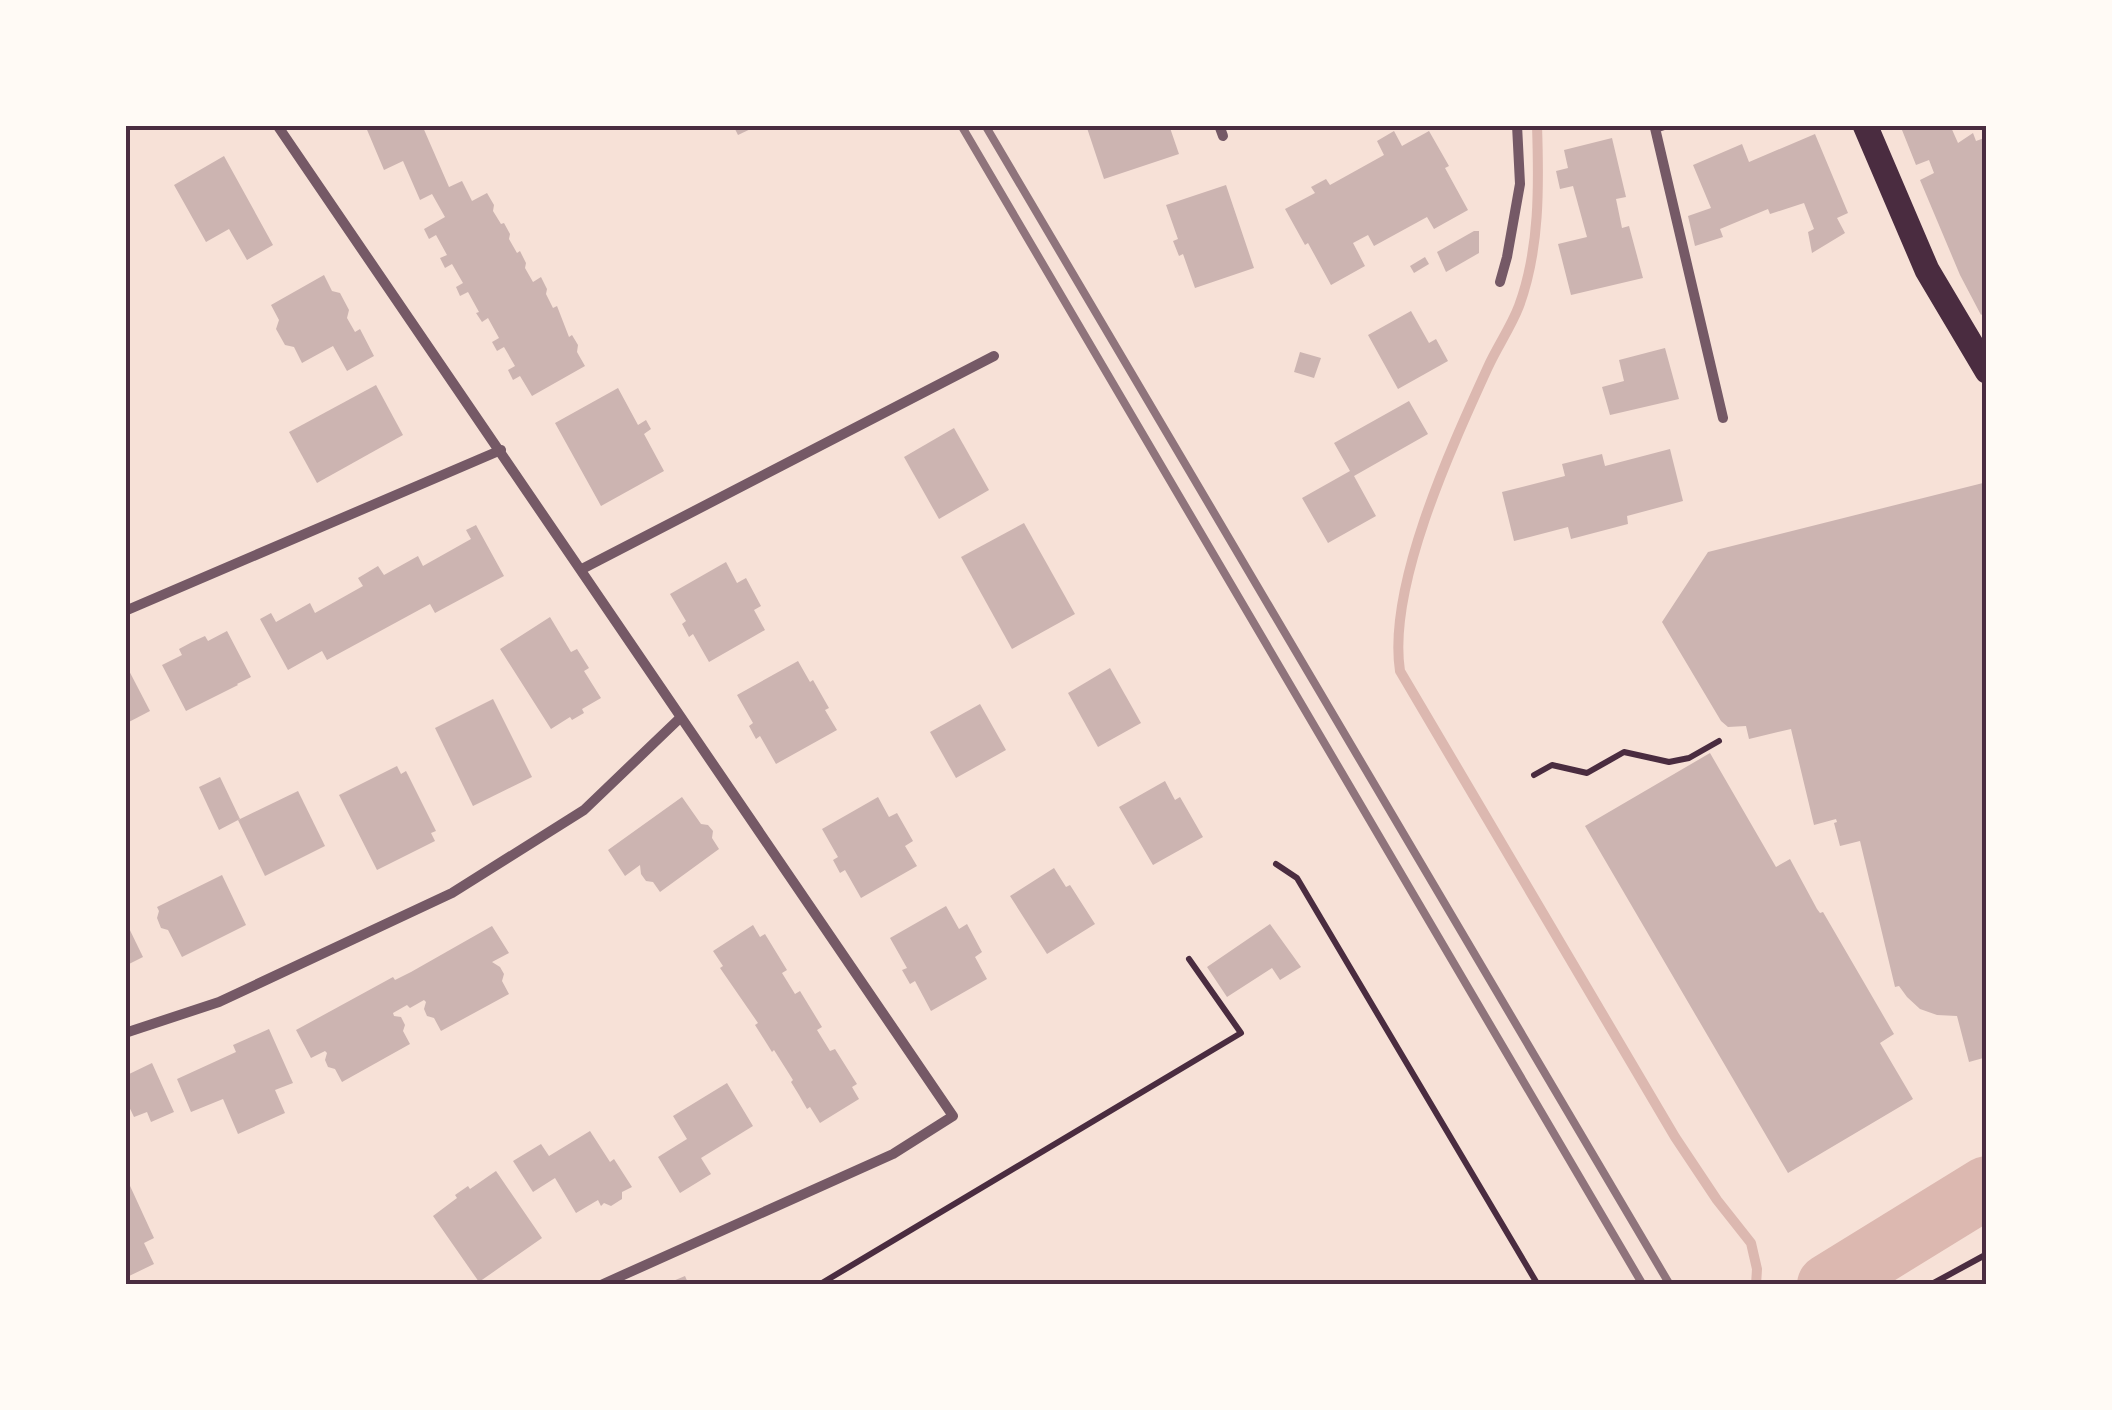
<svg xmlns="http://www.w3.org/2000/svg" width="2112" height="1410" font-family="Georgia,serif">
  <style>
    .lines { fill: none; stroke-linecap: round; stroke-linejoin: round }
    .stream { stroke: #dcb8b0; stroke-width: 10 }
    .river { stroke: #dcb8b0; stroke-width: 62 }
    .building { fill: #ccb4b1 }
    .path { stroke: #4a2c40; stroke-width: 6 }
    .minor { stroke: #755966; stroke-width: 10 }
    .primary { stroke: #4a2c40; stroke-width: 25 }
    .rail { stroke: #8f747c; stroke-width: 8 }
    .neatline { fill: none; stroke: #4a2c40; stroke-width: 4 }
  </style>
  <rect width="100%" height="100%" fill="#f7e1d7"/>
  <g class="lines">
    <path class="stream" d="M1537,125C1539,185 1540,249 1519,306C1511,327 1497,347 1488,367C1452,446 1387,586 1400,671L1675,1137L1717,1200L1751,1243L1757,1269L1756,1285"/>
    <polyline class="river" points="1828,1285 1987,1187"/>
  </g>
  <g class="building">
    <polygon points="365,125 422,125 449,187 462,181 472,201 487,193 494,205 493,211 501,224 504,223 510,234 509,239 517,253 520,251 526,263 525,268 533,282 541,277 547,289 546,294 553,308 557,306 569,337 572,335 578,345 577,352 585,366 532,396 520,376 513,380 508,370 515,366 504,347 497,351 492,342 499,338 488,318 482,322 476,313 479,312 468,292 460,296 456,287 463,283 452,264 445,268 440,258 447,255 436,235 429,239 424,229 445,217 432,194 420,200 403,161 384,170"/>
    <polygon points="733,125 759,125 738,135"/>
    <polygon points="1086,125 1169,125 1179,154 1104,179"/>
    <polygon points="1900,125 1950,125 1958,143 1973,133 1976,141 1987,137 1987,310 1981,315 1960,275 1920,180 1934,173 1929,160 1916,165"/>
    <polygon points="1394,131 1402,146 1429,131 1449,166 1445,168 1468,210 1434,229 1427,217 1374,246 1368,235 1353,243 1365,266 1331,285 1308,243 1305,245 1285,209 1315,193 1311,187 1326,179 1330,185 1384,155 1377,141"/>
    <polygon points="1815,134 1848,213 1837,218 1845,233 1812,253 1808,232 1814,229 1804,203 1770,214 1768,209 1720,229 1723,237 1695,246 1688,216 1711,208 1693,165 1742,144 1749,162"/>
    <polygon points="1612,138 1626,197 1616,199 1622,228 1629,226 1643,278 1571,295 1558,244 1587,237 1573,186 1560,189 1556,171 1568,168 1564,150"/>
    <polygon points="224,156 273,245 247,260 229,229 206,242 174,185"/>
    <polygon points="1226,185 1254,268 1195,288 1183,254 1179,256 1173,241 1178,239 1166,205"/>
    <polygon points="1474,231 1479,231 1479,253 1446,272 1437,252"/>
    <polygon points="1425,257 1429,264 1414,273 1410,266"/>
    <polygon points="324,275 332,291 340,293 349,310 347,318 355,332 360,329 374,356 347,371 333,346 302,363 294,347 285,345 276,329 279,320 271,305"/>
    <polygon points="1411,311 1429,343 1436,339 1448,361 1398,389 1368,335"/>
    <polygon points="1665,348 1679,399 1610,415 1602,387 1624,381 1619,360"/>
    <polygon points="1300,352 1321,358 1314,378 1294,372"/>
    <polygon points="376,385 403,435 317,483 289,432"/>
    <polygon points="618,388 638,425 646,420 651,429 644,434 664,471 601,506 555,423"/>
    <polygon points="1409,401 1428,434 1354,476 1376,516 1328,543 1302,498 1350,471 1334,443"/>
    <polygon points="954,428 989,490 939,519 904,457"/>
    <polygon points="1670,449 1683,501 1627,516 1628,524 1571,539 1568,527 1514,541 1502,492 1565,476 1562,464 1602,454 1605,466"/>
    <polygon points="1987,482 1987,1057 1969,1062 1957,1016 1937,1015 1920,1009 1907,997 1899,986 1895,987 1860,841 1840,846 1834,823 1837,822 1836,819 1814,825 1791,729 1749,739 1746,726 1728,727 1721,721 1662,622 1708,552"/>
    <polygon points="1024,523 1075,614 1012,649 961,557"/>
    <polygon points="476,525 504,576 435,613 430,604 327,660 322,651 288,670 260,619 271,613 276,622 310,603 315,613 363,586 358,578 378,566 384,575 418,556 423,566 471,539 466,530"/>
    <polygon points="726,562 737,583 746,578 761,606 754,610 765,630 709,662 693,634 689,637 682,624 686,621 670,594"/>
    <polygon points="550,617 571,652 577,649 589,668 584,671 601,698 582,709 584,713 572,720 570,717 551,729 500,649"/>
    <polygon points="227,631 251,677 237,684 238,685 186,711 162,665 182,655 179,649 192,642 205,636 208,641"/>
    <polygon points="798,661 810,682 813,680 829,708 825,710 837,730 776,764 760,736 756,739 749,726 753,723 737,695"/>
    <polygon points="125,663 150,711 125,724"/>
    <polygon points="1110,668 1141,723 1098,747 1068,693"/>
    <polygon points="493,699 532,777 473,806 435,728"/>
    <polygon points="980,704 1006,750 956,778 930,732"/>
    <polygon points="1710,753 1776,867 1790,859 1817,909 1820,913 1823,912 1894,1034 1880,1043 1913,1099 1788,1173 1585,826"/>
    <polygon points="397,766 401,774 406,771 436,831 431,833 435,841 377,870 339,795"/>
    <polygon points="220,777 240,819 219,830 199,787"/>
    <polygon points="1165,781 1175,800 1180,797 1203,837 1153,865 1119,807"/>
    <polygon points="298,791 325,846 265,876 238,820"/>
    <polygon points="682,797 701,824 708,825 713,831 712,838 719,849 660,892 653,882 646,881 641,874 640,865 625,876 608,850"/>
    <polygon points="878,797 889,817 897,813 913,841 905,846 917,866 861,898 845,870 840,873 833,860 838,857 822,829"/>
    <polygon points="1054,868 1066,887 1070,885 1095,924 1047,954 1010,896"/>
    <polygon points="222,875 246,925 182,957 168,930 161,928 157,918 159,911 157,907"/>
    <polygon points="946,906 959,929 967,924 982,952 975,957 987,979 931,1011 915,981 910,984 902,970 907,968 890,938"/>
    <polygon points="125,920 143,957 125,966"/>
    <polygon points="1270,924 1301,967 1280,980 1272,968 1227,997 1207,967"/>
    <polygon points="753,925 760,937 765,934 787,970 782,973 795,994 800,991 822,1027 817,1030 830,1051 835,1049 857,1084 852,1087 859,1099 820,1123 810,1107 807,1109 799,1095 791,1082 793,1080 774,1050 772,1052 755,1025 758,1023 720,968 723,966 713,951"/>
    <polygon points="492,926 509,953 492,962 500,967 504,974 502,981 509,994 441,1031 434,1018 427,1016 424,1009 426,1002 424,1000 410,1008 407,1005 393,1013 394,1016 401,1017 405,1025 403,1031 410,1044 342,1082 335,1069 328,1067 325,1060 327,1053 325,1051 311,1058 296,1030 393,977 395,980 411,972"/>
    <polygon points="269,1029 293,1083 275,1090 285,1113 238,1134 223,1099 191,1112 177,1079 236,1052 233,1045"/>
    <polygon points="152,1063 174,1112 151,1122 147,1112 134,1117 125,1098 125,1076"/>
    <polygon points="727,1083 753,1126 701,1158 711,1174 680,1193 658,1157 687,1139 673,1116"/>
    <polygon points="590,1131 610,1162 614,1159 632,1187 622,1192 622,1199 611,1206 604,1203 601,1206 598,1200 576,1213 555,1178 533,1192 513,1161 541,1144 549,1156"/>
    <polygon points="496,1171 542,1238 479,1282 433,1216 457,1198 455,1195 468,1186 470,1189"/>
    <polygon points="125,1175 154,1238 144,1243 154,1264 125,1278"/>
    <polygon points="685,1276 689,1285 675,1285 673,1281"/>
  </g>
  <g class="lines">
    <g class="path">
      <polyline points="1534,775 1552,765 1587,773 1624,752 1669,762 1689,758 1719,741"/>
      <polyline points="1276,864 1297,878 1538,1285"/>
      <polyline points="822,1283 1241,1033 1189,959"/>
      <polyline points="1930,1285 1987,1254"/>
    </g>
    <g class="minor">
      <polyline points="277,125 953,1116 893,1154 601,1285"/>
      <polyline points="1219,125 1223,136"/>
      <polyline points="1664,125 1655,128 1723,418"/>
      <polyline points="1500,282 1507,257 1520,184 1517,125"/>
      <polyline points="582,569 994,356"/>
      <polyline points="125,611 501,450"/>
      <polyline points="125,1033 219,1002 452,893 584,810 680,718"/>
    </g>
    <polyline class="primary" points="1865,125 1927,270 1987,371"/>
    <g class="rail">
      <polyline points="961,125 1643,1285"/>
      <polyline points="985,125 1670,1285"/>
    </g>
  </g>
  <rect width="2112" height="1410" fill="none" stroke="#fffaf5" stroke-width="255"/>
  <rect x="128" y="128" width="1856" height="1154" class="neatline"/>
</svg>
